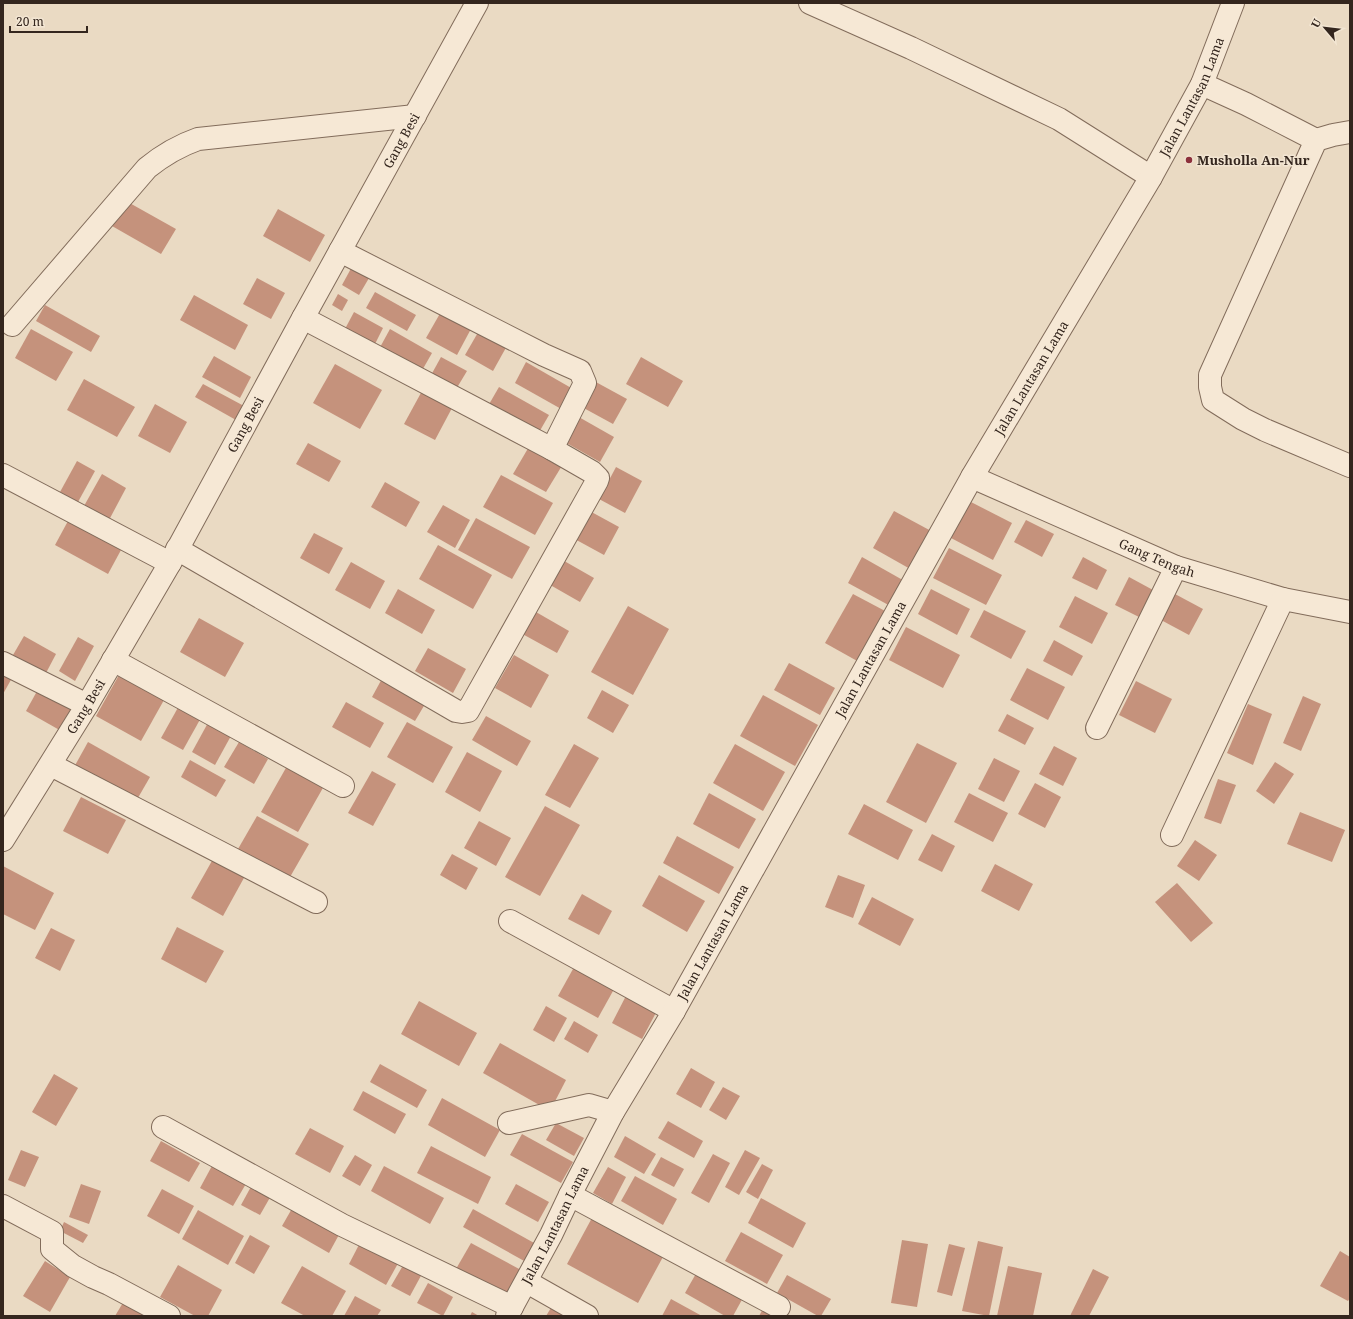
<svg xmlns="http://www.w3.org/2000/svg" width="1353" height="1319" font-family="'Noto Serif',serif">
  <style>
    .building { fill: #c5927c }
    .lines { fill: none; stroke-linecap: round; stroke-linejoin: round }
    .minor-casing { stroke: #826c5b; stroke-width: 24 }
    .minor { stroke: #f6e8d5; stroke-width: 22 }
    .poi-dot { fill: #8c303b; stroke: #f2e5d2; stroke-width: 1.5 }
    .labels { text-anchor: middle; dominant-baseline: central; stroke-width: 3; stroke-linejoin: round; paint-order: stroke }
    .street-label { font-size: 13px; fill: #34261e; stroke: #f2e5d2 }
    .poi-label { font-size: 13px; font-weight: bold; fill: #34261e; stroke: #f2e5d2; text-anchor: start }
  </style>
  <rect width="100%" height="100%" fill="#eadac3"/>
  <g class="building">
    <polygon points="126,201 176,229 161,254 112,226"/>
    <polygon points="278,209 325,235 310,262 263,236"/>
    <polygon points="354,263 372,273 359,295 342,285"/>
    <polygon points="257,278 285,293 271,319 243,304"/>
    <polygon points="375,292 416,315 407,331 366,308"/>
    <polygon points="338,294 348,300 342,311 332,305"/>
    <polygon points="194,295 248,325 235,350 180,320"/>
    <polygon points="45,305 100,336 91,352 36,321"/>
    <polygon points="442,310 472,327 457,355 426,338"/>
    <polygon points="354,312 383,328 374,346 345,329"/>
    <polygon points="31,329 73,352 56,381 15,358"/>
    <polygon points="390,329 432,353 420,374 378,351"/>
    <polygon points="480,329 508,344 493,371 465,355"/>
    <polygon points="214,356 251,377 240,398 202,377"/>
    <polygon points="441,357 467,371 455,391 430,377"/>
    <polygon points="641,357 683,381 668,407 626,384"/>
    <polygon points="526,362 573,389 563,410 515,383"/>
    <polygon points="335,364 382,390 360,429 313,403"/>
    <polygon points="84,379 135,407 117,437 67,410"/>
    <polygon points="594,381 627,399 613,424 580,406"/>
    <polygon points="203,384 244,406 236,420 195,397"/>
    <polygon points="499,387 549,415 538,434 488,406"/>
    <polygon points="422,391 452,408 435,440 404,424"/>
    <polygon points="155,404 187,422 170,453 138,436"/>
    <polygon points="577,416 614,437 600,462 563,441"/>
    <polygon points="308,443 341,461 329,482 296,464"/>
    <polygon points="530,445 563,464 546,492 513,474"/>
    <polygon points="77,461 95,471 78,502 60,492"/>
    <polygon points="616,467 642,481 625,513 599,499"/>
    <polygon points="102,474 126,488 109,520 84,506"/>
    <polygon points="501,475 553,503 535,535 483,507"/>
    <polygon points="385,482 420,502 406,527 371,507"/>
    <polygon points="969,501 1012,523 993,560 951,538"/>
    <polygon points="443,505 470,520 455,548 427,532"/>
    <polygon points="586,509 619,527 604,555 571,537"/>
    <polygon points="894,511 933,532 912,570 873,548"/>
    <polygon points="476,518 530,547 512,579 458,550"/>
    <polygon points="1026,520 1054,534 1042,557 1014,542"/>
    <polygon points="68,521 121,550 108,574 55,545"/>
    <polygon points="314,533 343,548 329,574 300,558"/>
    <polygon points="438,545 492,575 473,609 419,579"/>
    <polygon points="949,548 1002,575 986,605 933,578"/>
    <polygon points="862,557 908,583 894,608 848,583"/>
    <polygon points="1083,557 1107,570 1097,590 1072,578"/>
    <polygon points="559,558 594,578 580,602 545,582"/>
    <polygon points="351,562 385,581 370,609 335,590"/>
    <polygon points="1129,577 1153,590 1139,617 1115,605"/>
    <polygon points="398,589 435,610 422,634 385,613"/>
    <polygon points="931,589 970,609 957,635 918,614"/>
    <polygon points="853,594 887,612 859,662 825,643"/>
    <polygon points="1175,594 1203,609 1189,635 1161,620"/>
    <polygon points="1075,596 1108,613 1092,644 1059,627"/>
    <polygon points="628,606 669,629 633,695 591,672"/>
    <polygon points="529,608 569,631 557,653 517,631"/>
    <polygon points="984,610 1026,631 1011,659 970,637"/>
    <polygon points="199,618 244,643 225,677 180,652"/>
    <polygon points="906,627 960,655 943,688 889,660"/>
    <polygon points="24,636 56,654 46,673 13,655"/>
    <polygon points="78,637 94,646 75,681 59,671"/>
    <polygon points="1054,640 1083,656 1072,676 1043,661"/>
    <polygon points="428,648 466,669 453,693 415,671"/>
    <polygon points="514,655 549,675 531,708 495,688"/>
    <polygon points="789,663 835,688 820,715 774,690"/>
    <polygon points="1027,668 1065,687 1048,720 1010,700"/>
    <polygon points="3,673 12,678 3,694"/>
    <polygon points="119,675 164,700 141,741 96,716"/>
    <polygon points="384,675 428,699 415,721 372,697"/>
    <polygon points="1136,681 1172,699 1155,733 1119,715"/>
    <polygon points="41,684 79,705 63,732 26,711"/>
    <polygon points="602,690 629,705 613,733 587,718"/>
    <polygon points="763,695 818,725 795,766 740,736"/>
    <polygon points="1303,696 1321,704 1301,751 1283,743"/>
    <polygon points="346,702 384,723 370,748 332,727"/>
    <polygon points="180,704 202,716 183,750 161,738"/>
    <polygon points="1248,704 1272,714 1253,765 1227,753"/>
    <polygon points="1007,714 1034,728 1025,745 998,731"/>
    <polygon points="486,716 531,741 517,766 472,740"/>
    <polygon points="209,721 232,734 215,765 192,752"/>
    <polygon points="407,722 453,747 433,783 387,757"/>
    <polygon points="88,742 150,777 135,803 73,769"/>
    <polygon points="239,742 268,759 254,784 224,767"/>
    <polygon points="917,743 957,763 926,823 886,802"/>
    <polygon points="574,744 599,758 570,808 545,795"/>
    <polygon points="735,744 785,772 763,811 713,783"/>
    <polygon points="1054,746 1077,758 1063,786 1039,774"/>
    <polygon points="467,752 502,771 480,812 445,792"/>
    <polygon points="994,758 1020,771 1004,802 978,789"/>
    <polygon points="190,760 226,780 216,797 181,777"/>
    <polygon points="1275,762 1294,774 1274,804 1256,791"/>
    <polygon points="287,766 324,786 298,832 261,812"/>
    <polygon points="372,771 396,784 373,826 348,813"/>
    <polygon points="1218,779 1236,785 1221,824 1204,818"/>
    <polygon points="1035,783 1061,797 1045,828 1018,814"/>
    <polygon points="709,793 756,819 739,849 693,824"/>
    <polygon points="969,793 1008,813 993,842 954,822"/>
    <polygon points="81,797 126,820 108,854 63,831"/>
    <polygon points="864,804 913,830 898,860 848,834"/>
    <polygon points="545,806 580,825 540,896 505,877"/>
    <polygon points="1300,812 1345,830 1332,862 1287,844"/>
    <polygon points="257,816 309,844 290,877 238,849"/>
    <polygon points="479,821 511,838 496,866 464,848"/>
    <polygon points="932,834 955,846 942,872 918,860"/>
    <polygon points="677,836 734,867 719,894 663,863"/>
    <polygon points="1195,840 1217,855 1199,881 1177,866"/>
    <polygon points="452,854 478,868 466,890 440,875"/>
    <polygon points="213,859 245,876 223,916 191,898"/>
    <polygon points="995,864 1033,884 1019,911 981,891"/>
    <polygon points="3,866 54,893 35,930 3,914"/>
    <polygon points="659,875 705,901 687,932 642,906"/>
    <polygon points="838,875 865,885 853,918 825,907"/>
    <polygon points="1177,883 1213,923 1191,942 1155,902"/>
    <polygon points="582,894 612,911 599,935 568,919"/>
    <polygon points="872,897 914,919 900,946 858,924"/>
    <polygon points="177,927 224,951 206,983 161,959"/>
    <polygon points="51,928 75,940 60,971 35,958"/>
    <polygon points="578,960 618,982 598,1018 558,996"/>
    <polygon points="629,990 659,1007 642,1039 612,1023"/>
    <polygon points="419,1001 477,1033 459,1066 401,1034"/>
    <polygon points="546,1006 567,1018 554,1042 533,1030"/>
    <polygon points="574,1021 598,1035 588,1053 564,1039"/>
    <polygon points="500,1043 566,1080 550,1111 483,1073"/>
    <polygon points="380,1064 427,1090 417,1108 370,1082"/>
    <polygon points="691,1068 715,1082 701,1108 676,1094"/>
    <polygon points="54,1074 78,1088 56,1126 32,1112"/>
    <polygon points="723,1087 740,1096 726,1120 709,1110"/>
    <polygon points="363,1091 406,1114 395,1134 353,1110"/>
    <polygon points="442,1098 500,1130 485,1157 428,1125"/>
    <polygon points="668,1121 703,1141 694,1158 658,1138"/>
    <polygon points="556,1123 584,1138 574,1156 546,1140"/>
    <polygon points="310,1128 344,1146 330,1173 295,1154"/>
    <polygon points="522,1134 573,1162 561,1183 510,1155"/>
    <polygon points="625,1136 656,1154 644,1174 614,1157"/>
    <polygon points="161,1141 200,1163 189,1182 150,1161"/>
    <polygon points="431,1146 491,1177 478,1204 417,1173"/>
    <polygon points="21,1150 39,1157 25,1187 8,1180"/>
    <polygon points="745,1150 760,1158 739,1195 725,1187"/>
    <polygon points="713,1154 730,1163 709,1203 691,1193"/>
    <polygon points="355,1155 372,1165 360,1186 342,1176"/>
    <polygon points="661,1157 684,1169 674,1187 651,1175"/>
    <polygon points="213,1164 247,1182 233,1206 200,1188"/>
    <polygon points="762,1164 773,1170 758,1199 746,1192"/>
    <polygon points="384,1166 444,1198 430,1224 371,1191"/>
    <polygon points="608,1167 626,1177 612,1204 593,1193"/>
    <polygon points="635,1176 677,1199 663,1225 621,1201"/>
    <polygon points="253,1183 272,1194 260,1215 241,1205"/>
    <polygon points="81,1184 101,1191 89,1224 69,1217"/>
    <polygon points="516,1184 549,1202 538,1222 505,1204"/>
    <polygon points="162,1189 194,1206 179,1234 147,1216"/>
    <polygon points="761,1198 806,1223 793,1248 748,1223"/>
    <polygon points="294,1205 341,1231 329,1253 282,1226"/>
    <polygon points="473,1209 536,1244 526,1262 463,1227"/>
    <polygon points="198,1210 244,1236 228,1265 182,1239"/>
    <polygon points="593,1216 664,1255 638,1303 567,1264"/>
    <polygon points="64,1222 88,1235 83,1243 60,1231"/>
    <polygon points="741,1232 783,1255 767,1284 725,1261"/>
    <polygon points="250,1235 270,1246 254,1274 235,1263"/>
    <polygon points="363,1237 401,1258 386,1285 349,1264"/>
    <polygon points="902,1240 928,1244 917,1307 891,1303"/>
    <polygon points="978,1241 1003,1247 989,1316 962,1311"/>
    <polygon points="471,1243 521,1270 506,1297 456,1269"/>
    <polygon points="949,1244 965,1248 952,1296 937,1292"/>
    <polygon points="1340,1251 1350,1257 1350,1298 1348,1301 1320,1286"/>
    <polygon points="45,1261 70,1277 50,1312 23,1296"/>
    <polygon points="405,1262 423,1272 410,1296 391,1286"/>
    <polygon points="178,1265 222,1290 208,1316 195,1316 160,1297"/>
    <polygon points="302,1266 346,1291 332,1316 305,1316 281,1303"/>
    <polygon points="1008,1266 1042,1273 1033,1316 997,1316"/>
    <polygon points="1093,1269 1109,1277 1089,1316 1070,1316"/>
    <polygon points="698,1270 744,1296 733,1316 725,1316 685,1293"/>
    <polygon points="787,1275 831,1299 821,1316 818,1316 777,1293"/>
    <polygon points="428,1283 453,1297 443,1316 417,1303"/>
    <polygon points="355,1296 381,1310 377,1316 344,1316"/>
    <polygon points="671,1299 702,1316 662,1316"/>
    <polygon points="124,1301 148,1316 115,1316"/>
    <polygon points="554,1303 577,1316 546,1316"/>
    <polygon points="764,1307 781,1316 759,1316"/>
    <polygon points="472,1312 479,1316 470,1316"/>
  </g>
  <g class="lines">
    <g class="minor-casing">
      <g id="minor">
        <polyline points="810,3 911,48 1059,119 1151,177"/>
        <polyline points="1202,84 1246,104 1316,140"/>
        <polyline points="1350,132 1333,135 1316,140 1210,375 1210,387 1213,400 1243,419 1265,430 1350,466"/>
        <polyline points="340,251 544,355 580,371 585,383 552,449"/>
        <path d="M12,325L147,168C163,155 178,146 198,139L415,116"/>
        <polyline points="3,475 170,563"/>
        <path id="s1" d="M972,477L1176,567L1283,599L1350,612"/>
        <polyline points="177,549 456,711 462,712 468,711 597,481 598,478 592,472 552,449 303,318"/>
        <polyline points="113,660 343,786"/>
        <polyline points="3,663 87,705"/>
        <polyline points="1097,728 1176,567"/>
        <polyline points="51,765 316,902"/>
        <polyline points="1172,835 1283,599"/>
        <path id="s2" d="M3,840L87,705L170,563L303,318L477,3"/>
        <polyline points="510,921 674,1011"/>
        <polyline points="509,1123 589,1105 613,1112"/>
        <polyline points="163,1127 342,1225 512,1307"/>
        <polyline points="570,1195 779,1307"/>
        <polyline points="3,1206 52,1232 52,1249 73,1266 93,1277 109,1284 169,1316"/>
        <polyline points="527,1282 587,1316"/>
        <path id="s3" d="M507,1316L551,1235L570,1195L613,1112L674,1011L972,477L1151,177L1202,84L1233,3"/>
      </g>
    </g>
    <use href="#minor" class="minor"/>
  </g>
  <circle class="poi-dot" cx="1189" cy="160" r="4"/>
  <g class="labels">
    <g class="street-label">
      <text stroke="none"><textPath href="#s3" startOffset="1399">Jalan Lantasan Lama</textPath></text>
      <text stroke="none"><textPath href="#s2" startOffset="805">Gang Besi</textPath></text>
      <text stroke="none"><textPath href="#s3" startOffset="1075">Jalan Lantasan Lama</textPath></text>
      <text stroke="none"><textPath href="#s2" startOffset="481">Gang Besi</textPath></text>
      <text stroke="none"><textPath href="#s1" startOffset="202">Gang Tengah</textPath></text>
      <text stroke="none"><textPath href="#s3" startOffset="751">Jalan Lantasan Lama</textPath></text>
      <text stroke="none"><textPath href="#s2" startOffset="157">Gang Besi</textPath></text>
      <text stroke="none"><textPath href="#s3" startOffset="427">Jalan Lantasan Lama</textPath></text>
      <text stroke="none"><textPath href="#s3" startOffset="103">Jalan Lantasan Lama</textPath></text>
    </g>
    <g class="poi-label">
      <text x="1197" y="160">Musholla An-Nur</text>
    </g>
  </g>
  <rect width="1353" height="1319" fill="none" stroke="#34261e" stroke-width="8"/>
  <g transform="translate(1325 28) rotate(298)" stroke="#f2e5d2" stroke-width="3" paint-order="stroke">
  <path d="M0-3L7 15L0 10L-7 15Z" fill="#34261e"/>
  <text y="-6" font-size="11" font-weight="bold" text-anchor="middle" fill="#34261e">U</text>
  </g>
  <path d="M10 26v6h77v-6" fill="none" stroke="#34261e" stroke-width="2"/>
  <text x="16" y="26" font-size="12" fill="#34261e" stroke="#f2e5d2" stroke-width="3" paint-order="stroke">20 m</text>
</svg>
